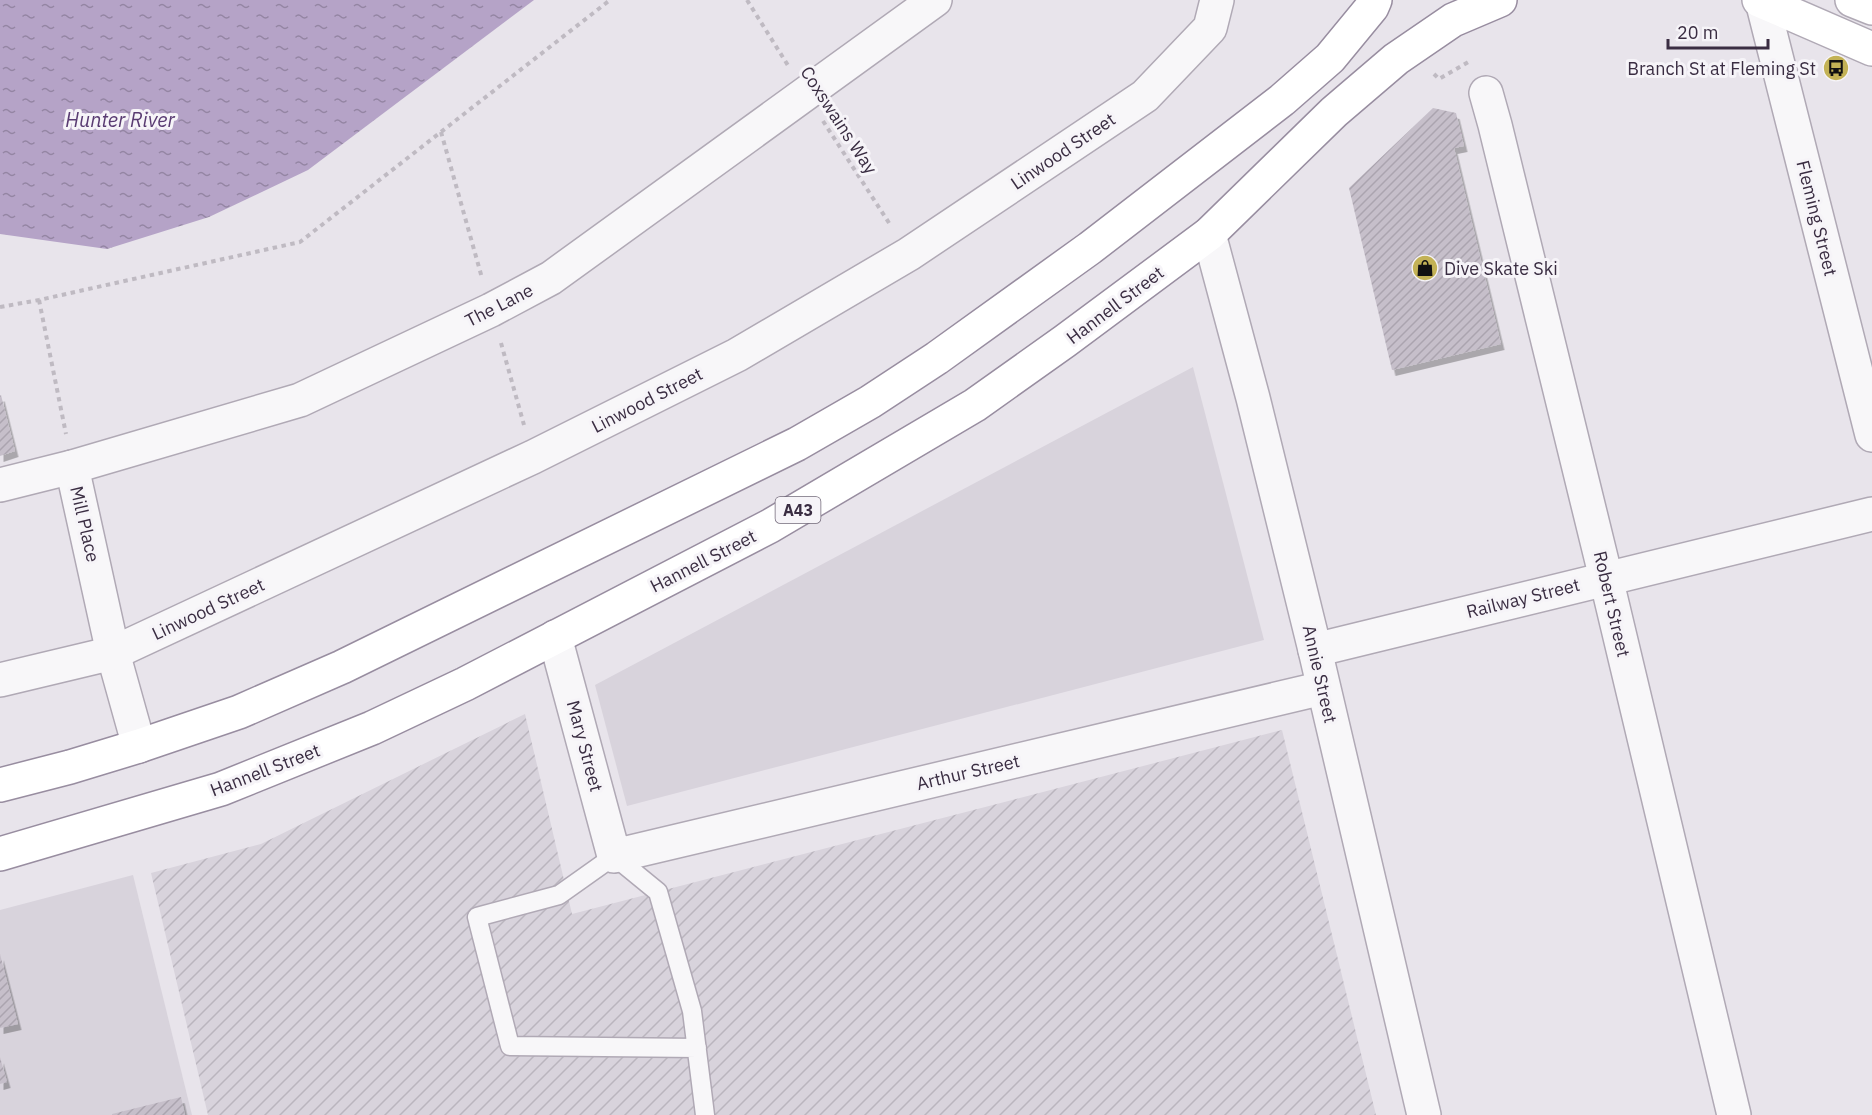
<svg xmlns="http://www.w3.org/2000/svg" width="1872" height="1115" font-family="'IBM Plex Sans',sans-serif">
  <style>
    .built { fill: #d8d3dc }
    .industrial { fill: url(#industrial-furrows) }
    .water { fill: url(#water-ripples) }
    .building { fill: url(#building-hatch); filter: url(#shadow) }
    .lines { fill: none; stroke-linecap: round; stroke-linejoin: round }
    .service-casing { stroke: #b0a9b5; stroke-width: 21 }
    .minor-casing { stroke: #b0a9b5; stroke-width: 36 }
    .secondary-casing { stroke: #b0a9b5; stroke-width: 36 }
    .trunk-casing { stroke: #988da0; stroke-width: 36 }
    .path { stroke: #bfbac2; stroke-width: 4; stroke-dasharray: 4.5 4.5; stroke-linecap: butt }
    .service { stroke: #f8f7f9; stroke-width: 18 }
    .minor { stroke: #f8f7f9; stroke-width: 33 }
    .secondary { stroke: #fff; stroke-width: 33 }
    .trunk { stroke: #fff; stroke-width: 33 }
    .labels { text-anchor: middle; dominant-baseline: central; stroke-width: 6; stroke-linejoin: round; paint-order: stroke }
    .shield { fill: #f6f4f8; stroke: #726979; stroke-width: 1.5 }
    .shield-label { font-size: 16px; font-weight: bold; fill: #3a2d42 }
    .poi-label { font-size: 18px; fill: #3a2d42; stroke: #f6f4f8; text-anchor: end }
    .street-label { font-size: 18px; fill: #3a2d42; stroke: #f6f4f8 }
    .water-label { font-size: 20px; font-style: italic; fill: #593b72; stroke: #f6f4f8 }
  </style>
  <defs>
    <pattern id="industrial-furrows" width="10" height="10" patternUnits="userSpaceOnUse" patternTransform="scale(1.5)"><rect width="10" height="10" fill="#d8d3dc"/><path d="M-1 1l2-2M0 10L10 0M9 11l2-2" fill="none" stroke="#bab5be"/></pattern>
    <pattern id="water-ripples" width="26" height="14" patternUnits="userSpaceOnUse" patternTransform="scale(1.5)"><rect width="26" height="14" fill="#b5a3c7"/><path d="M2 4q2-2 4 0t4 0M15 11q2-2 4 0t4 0" fill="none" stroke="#9485a3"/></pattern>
    <pattern id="building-hatch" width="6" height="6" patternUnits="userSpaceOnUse" patternTransform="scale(1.5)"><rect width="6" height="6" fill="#c6bfca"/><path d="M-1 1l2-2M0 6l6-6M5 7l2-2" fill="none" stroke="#aba4af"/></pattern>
    <filter id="shadow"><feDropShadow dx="3.5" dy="6" stdDeviation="0" flood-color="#0004"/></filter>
  </defs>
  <rect width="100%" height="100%" fill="#e8e4eb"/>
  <g class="built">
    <polygon points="1193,367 1264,640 627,806 595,685"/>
    <polygon points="133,875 192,1115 0,1115 0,910"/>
  </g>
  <polygon class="industrial" points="525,714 572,914 1282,730 1376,1115 208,1115 151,873 261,844"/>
  <polygon class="water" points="0,0 534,0 308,170 209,217 107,249 0,234"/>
  <g class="building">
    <polygon points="1433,108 1456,113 1464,146 1454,148 1501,344 1392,370 1349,188"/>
    <polygon points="1,395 15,451 0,456 0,396"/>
    <polygon points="0,954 18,1024 0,1028"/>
    <polygon points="0,1057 7,1082 0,1084"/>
    <polygon points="181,1097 185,1115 112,1115 112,1114"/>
  </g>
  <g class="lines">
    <g class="service-casing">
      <polyline id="service" points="697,1048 510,1046 477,917 559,895 614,856 658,892 692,1011 705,1115"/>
    </g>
    <g class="minor-casing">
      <g id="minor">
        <polyline points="1762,1 1872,435"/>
        <polyline points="1486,93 1495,125 1606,578 1734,1115"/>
        <polyline points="1209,234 1253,398 1315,650 1424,1115"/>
        <polyline points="72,467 113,653 139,746"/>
        <polyline points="0,485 72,467 300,400 491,310 551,278 935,0"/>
        <polyline points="555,637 614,856 1323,688"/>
        <polyline points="1315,650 1872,514"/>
        <polyline points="0,680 113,653 533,457 737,355 909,254 1145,96 1210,28 1217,0"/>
      </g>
    </g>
    <g class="secondary-casing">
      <g id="secondary">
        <polyline points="1759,0 1872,49"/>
        <polyline points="1852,0 1872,8"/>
      </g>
    </g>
    <g class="trunk-casing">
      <g id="trunk">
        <polyline points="0,785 70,767 139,746 239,712 342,667 797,444 870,402 937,358 1090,248 1282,100 1330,58 1372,7 1375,0"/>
        <polyline points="0,854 221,789 372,728 465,684 770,526 975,405 1065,341 1209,234 1334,112 1396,59 1453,20 1500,0"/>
      </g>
    </g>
    <g class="path">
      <polyline points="747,0 789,67"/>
      <polyline points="1434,74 1439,79 1470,61"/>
      <polyline points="823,121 891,226"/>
      <polyline points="441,132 482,278"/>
      <polyline points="39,300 66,434"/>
      <polyline points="0,307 39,300 300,242 610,0"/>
      <polyline points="501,343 524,425"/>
    </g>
    <use href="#service" class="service"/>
    <use href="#minor" class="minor"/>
    <use href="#secondary" class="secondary"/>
    <use href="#trunk" class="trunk"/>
  </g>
  <defs>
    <g id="bus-disc" transform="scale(1.35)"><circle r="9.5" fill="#c3b256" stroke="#f6f4f8"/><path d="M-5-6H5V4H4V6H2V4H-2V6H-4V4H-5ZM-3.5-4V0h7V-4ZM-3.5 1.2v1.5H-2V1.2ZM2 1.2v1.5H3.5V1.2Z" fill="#111"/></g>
    <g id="shop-disc" transform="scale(1.35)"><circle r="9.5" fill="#c3b256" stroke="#f6f4f8"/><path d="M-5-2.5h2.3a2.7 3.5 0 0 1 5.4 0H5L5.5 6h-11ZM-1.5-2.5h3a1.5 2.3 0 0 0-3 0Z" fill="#111"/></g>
  </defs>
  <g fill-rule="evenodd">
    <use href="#bus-disc" x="1836" y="68"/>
    <use href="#shop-disc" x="1425" y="268"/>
  </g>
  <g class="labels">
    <rect class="shield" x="775.5" y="497" width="45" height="26" rx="4.5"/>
    <g class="shield-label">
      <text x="798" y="510">A43</text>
    </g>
    <g class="poi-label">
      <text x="1816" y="68">Branch St at Fleming St</text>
      <text x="1444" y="268" text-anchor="start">Dive Skate Ski</text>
    </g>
    <g class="street-label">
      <text transform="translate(839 120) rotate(57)">Coxswains Way</text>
      <text transform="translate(1063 151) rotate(-34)">Linwood Street</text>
      <text transform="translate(1817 218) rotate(76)">Fleming Street</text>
      <text transform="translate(499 305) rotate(-27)">The Lane</text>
      <text transform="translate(1115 305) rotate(-37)">Hannell Street</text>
      <text transform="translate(647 400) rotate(-27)">Linwood Street</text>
      <text transform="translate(85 524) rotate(77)">Mill Place</text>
      <text transform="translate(703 561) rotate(-27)">Hannell Street</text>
      <text transform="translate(1523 598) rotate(-14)">Railway Street</text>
      <text transform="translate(1612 604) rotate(77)">Robert Street</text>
      <text transform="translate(208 609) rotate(-25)">Linwood Street</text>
      <text transform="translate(1320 674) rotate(77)">Annie Street</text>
      <text transform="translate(585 746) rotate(75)">Mary Street</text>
      <text transform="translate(265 770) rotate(-21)">Hannell Street</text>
      <text transform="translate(968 772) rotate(-13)">Arthur Street</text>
    </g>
    <g class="water-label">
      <text x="120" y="119">Hunter River</text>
    </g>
  </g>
  <path d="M1668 39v9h100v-9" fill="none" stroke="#3a2d42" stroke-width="3"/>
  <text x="1677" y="39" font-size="18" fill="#3a2d42" stroke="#f6f4f8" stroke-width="4.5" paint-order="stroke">20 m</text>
</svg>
